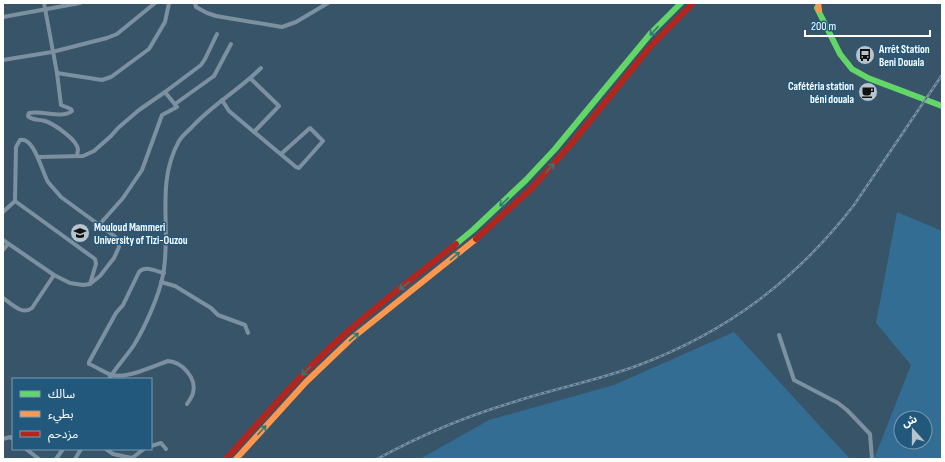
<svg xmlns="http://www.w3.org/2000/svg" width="945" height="462" font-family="'Sofia Sans Condensed','Noto Sans Arabic',sans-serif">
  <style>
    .green { fill: #346d93; fill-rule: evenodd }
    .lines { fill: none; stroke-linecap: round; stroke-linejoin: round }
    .street { stroke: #7c90a0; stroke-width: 4 }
    .fast { stroke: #63d668; stroke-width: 6 }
    .slow { stroke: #ff974d; stroke-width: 6 }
    .jam { stroke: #b3261e; stroke-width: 6 }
    .rail-casing { stroke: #7e90a0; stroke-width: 2.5 }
    .rail { stroke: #23587d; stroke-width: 1; stroke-dasharray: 3; stroke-linecap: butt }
    .oneway { stroke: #337878 }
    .labels { text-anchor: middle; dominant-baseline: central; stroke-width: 3; stroke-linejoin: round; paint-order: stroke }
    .poi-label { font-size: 11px; font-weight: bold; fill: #fff; stroke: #23587d; text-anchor: start }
  </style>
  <rect width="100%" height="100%" fill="#375469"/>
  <g class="green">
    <path d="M897,212L942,231V459H874L911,365L876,323ZM901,418H925V442H901Z"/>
    <polygon points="734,332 850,459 420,459 489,420 614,385"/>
  </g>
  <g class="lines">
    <g class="street">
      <path d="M44,3L57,73L61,105L71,109L72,111C63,119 42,110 29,113L28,116C33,121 39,119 45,121C54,124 78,140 78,150C78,150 77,155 77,156"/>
      <polyline points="195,3 196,7 207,13 216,16 282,27 296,22 328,3"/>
      <polyline points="3,17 80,3"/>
      <polyline points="3,60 52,52 107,38 117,34 155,3"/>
      <polyline points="57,73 102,80 111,77 149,49 165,22 169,3"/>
      <polyline points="251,79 279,106 254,132"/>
      <polyline points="165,92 201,65 205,59 217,34"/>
      <polyline points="222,100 229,111 296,167 299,168 323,141 310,128 281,154"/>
      <polyline points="175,104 214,76 231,44"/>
      <polyline points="38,157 83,156 94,151 111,136 118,128 139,110 165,92 177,107 162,115 142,170 123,198 99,225"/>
      <polyline points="15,201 95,259 96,264 90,284"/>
      <path d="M3,212L15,201L16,147L20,140C34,136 42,172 48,182C52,187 57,192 61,197L117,238L119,247L114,258L100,276L90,284L83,285L70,283L54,275L3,240"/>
      <polyline points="3,250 8,244"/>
      <path d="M164,273C155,271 145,265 139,272L123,305L116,313L89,362V364C97,367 105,373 112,375C127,379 153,366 168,361C182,362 197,378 193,393C192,397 189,401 187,404"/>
      <polyline points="161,282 175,286 211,308 218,315 245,325 248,333"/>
      <path d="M3,298C11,303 22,316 32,308L54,275"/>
      <polyline points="779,335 794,380 838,403 847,410 870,434 872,459"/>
      <path d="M109,379C116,367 126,357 134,345C145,327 159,296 163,275C172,229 155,184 179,141C182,136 188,131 192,127C212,105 239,90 261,68"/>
      <polyline points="3,439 10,437 13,439"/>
      <polyline points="151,446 161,443 166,449"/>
      <polyline points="26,449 39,459"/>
      <polyline points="106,449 113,454 132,458 144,449"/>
      <polyline points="56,459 63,449"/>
      <polyline points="75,459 81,449"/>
    </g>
    <g class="fast">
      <polyline points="817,8 840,54 852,69 868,78 942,106"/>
      <polyline points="456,244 473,230 526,180 555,149 651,33 681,3"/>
    </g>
    <g class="slow">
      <polyline points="818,3 819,10"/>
      <polyline points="236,459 306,382 351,339 476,239"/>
    </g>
    <g class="jam">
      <polyline points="476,239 531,189 572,143 650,47 693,3"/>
      <path d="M226,459C262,419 297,378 336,342C374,307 416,276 456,244"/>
    </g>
    <g class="rail-casing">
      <path id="rail" d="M377,459C421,435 469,415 517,401C557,388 599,380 639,365C727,332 796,280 854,205L942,75"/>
    </g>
    <use href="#rail" class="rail"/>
  </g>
  <defs><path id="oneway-shaft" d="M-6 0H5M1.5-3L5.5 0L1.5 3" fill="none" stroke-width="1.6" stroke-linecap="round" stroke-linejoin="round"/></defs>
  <g class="oneway">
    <use href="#oneway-shaft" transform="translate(654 31) rotate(133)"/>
    <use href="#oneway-shaft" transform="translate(550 168) rotate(-48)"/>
    <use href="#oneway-shaft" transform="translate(504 202) rotate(136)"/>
    <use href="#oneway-shaft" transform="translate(455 256) rotate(-40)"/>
    <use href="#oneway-shaft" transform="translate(404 286) rotate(142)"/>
    <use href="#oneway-shaft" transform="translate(354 337) rotate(-41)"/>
    <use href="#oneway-shaft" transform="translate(306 371) rotate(136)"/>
    <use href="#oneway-shaft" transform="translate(262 430) rotate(-48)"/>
  </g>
  <defs>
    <g id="bus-disc" transform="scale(1)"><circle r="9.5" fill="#b9c3ca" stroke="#23587d"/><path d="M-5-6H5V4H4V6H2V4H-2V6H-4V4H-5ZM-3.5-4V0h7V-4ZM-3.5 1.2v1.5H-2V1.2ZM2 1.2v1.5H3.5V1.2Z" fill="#111"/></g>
    <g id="cafe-disc" transform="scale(1)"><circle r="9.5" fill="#b9c3ca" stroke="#23587d"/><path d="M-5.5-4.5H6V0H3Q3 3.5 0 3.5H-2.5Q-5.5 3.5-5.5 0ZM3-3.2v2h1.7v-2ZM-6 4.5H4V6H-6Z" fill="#111"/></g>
    <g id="university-disc" transform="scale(1)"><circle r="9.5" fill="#b9c3ca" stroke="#23587d"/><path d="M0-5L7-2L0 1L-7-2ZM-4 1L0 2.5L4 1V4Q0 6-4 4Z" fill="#111"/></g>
  </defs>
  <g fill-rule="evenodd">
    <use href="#bus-disc" x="865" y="55"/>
    <use href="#cafe-disc" x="868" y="92"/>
    <use href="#university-disc" x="80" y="233"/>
  </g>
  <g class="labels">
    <g class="poi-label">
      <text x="879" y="49">Arrêt Station<tspan x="879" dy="13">Beni Douala</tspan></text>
      <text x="854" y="86" text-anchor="end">Cafétéria station<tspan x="854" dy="13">béni douala</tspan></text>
      <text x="94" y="227">Mouloud Mammeri<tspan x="94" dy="13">University of Tizi-Ouzou</tspan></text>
    </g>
  </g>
  <rect width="945" height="462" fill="none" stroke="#ffffff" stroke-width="8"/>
  <rect x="12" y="378" width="140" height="72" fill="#23587d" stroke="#7b9bb1"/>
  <rect x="20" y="391" width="20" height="6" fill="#63d668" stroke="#7b9bb1"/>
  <text x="48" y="398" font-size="12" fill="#ffffff">سالك</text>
  <rect x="20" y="411" width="20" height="6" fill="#ff974d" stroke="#7b9bb1"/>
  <text x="48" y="418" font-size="12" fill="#ffffff">بطيء</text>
  <rect x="20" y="431" width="20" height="6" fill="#b3261e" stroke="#7b9bb1"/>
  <text x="48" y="438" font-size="12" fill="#ffffff">مزدحم</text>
  <g transform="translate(913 430) rotate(339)"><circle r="19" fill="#23587d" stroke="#7b9bb1"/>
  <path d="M0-3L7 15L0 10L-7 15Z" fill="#b9c3ca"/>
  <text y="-6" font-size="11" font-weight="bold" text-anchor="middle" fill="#ffffff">ش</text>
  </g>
  <path d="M805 30v6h125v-6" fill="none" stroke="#ffffff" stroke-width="2"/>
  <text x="811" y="30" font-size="12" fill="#ffffff" stroke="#23587d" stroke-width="3" paint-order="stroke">200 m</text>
</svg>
